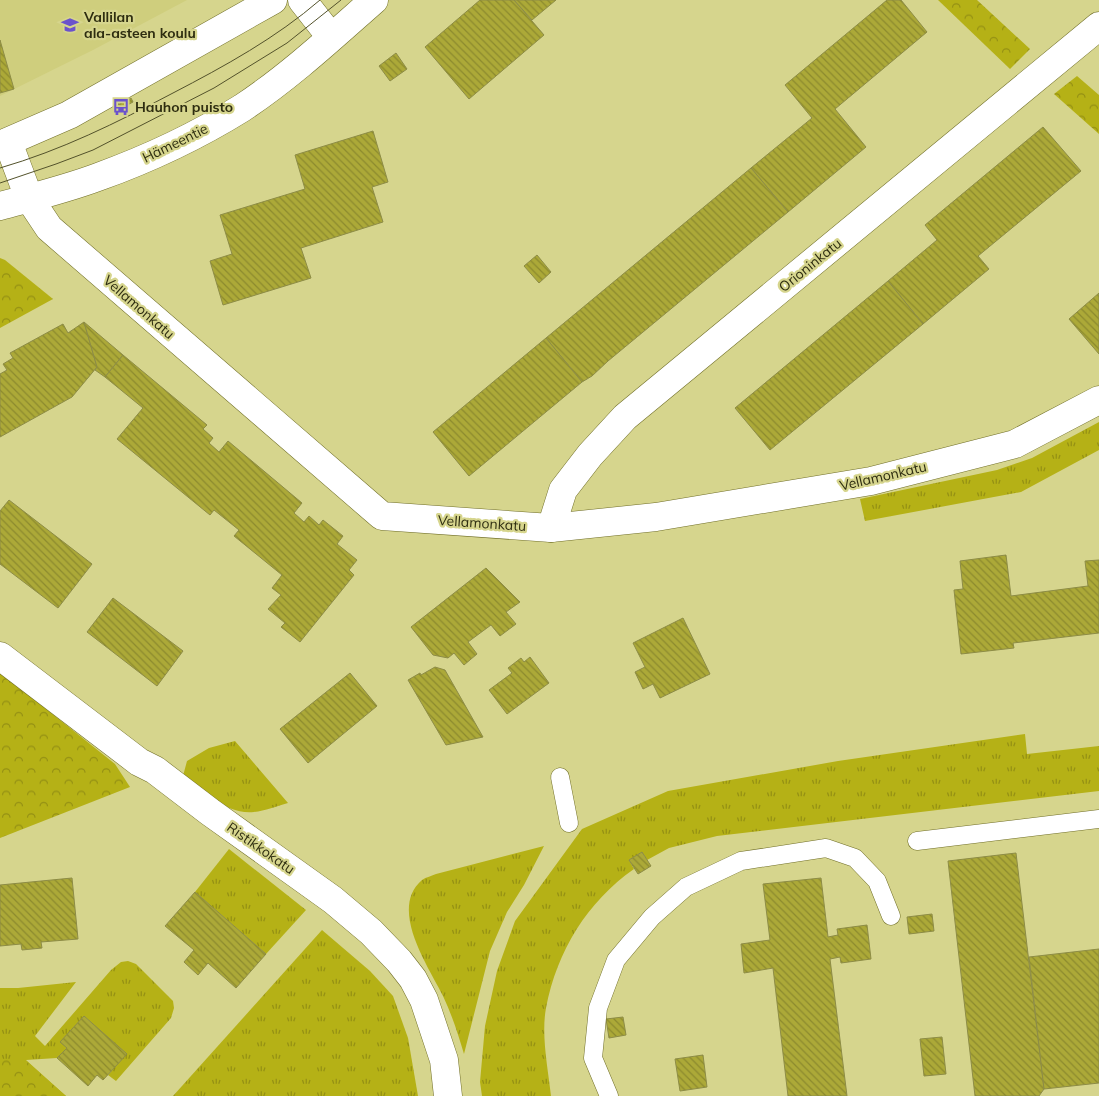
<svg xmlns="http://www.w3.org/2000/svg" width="1099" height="1096" font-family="Mulish,sans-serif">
  <defs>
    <pattern id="grass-tufts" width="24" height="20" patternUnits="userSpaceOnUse" patternTransform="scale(1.25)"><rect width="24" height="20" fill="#b5b116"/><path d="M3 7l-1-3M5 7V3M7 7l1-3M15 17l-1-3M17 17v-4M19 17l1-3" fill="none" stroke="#949013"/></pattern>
    <pattern id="park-crowns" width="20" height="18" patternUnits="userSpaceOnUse" patternTransform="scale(1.25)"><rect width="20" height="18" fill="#b5b116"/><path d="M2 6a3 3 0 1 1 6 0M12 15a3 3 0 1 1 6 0" fill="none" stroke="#949013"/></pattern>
    <pattern id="building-back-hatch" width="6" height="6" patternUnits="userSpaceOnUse" patternTransform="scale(1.25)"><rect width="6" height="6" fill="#aca938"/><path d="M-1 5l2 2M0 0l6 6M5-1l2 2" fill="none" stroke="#8c8a2e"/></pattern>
  </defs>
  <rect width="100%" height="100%" fill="#d6d58d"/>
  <!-- built -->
  <polygon fill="#cfce7d" points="0,0 187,0 93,50 0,96"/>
  <!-- grass -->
  <g fill="url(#grass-tufts)">
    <polygon points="1099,422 1099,450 1021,492 865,521 860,499 997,470 1032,458"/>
    <path d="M1025 734 1027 754 1099 746V791L717 836 669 848 647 860 642 852 629 860 634 869C587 902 557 951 546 1008 541 1035 548 1069 551 1096H482L480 1082 485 1026 497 971 515 921 582 829 668 791 838 761Z"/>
    <path d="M235 741 288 803C277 806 265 811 254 812 226 815 204 791 183 776L187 761 209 748Z"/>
    <path d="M544 846 524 885 507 912 490 951 464 1054C458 1034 452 1015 443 996 429 967 388 909 422 880 426 877 432 876 436 874Z"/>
    <polygon points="229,849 306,910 266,954 195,892"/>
    <polygon points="322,930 370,971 393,996 408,1038 418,1096 173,1096"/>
    <polygon points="128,961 136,964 173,1001 174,1008 171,1018 116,1081 108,1075 126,1054 84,1016 61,1042 67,1048 57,1058 26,1060 66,1096 0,1096 0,988 18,988 76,982 35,1036 45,1046 111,970 121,962"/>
  </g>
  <!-- park -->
  <g fill="url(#park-crowns)">
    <polygon points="938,0 977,0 1030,49 1010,69"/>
    <polygon points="1077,76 1099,95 1099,134 1054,94"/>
    <polygon points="0,258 5,260 53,299 0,328"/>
    <polygon points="0,672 115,764 130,787 0,838"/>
    <polygon points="0,1060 25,1060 66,1096 0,1096"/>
  </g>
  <!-- building -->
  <g fill="url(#building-back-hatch)" stroke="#8d8c46">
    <polygon points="480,0 514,0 544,35 469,99 425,47"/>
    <polygon points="514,0 556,0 532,20"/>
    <polygon points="887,0 901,0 927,32 835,109 866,147 788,212 751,168 812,118 785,85"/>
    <polygon points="0,40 14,89 0,93"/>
    <polygon points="396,53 407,69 390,81 379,66"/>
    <polygon points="131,98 133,102 116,111 114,107"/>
    <polygon points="1043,127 1081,171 978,256 989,269 923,324 888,281 937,240 925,225"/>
    <polygon points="373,131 388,182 372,187 383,222 301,248 311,278 223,305 210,261 232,254 220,215 305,189 295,155"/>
    <polygon points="751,168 788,212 608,361 592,376 582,382 546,338"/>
    <polygon points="537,255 551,272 539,283 524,266"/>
    <polygon points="888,281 923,324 770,450 735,408"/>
    <polygon points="1099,293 1099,354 1069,319"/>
    <polygon points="84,322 97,367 72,397 0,437 0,374 7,370 3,364 13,358 10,353 63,324 68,333"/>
    <polygon points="84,322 123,355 105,377 95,370 97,367"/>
    <polygon points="546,338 582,382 469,476 433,432"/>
    <polygon points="123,355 207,425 203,429 213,438 209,443 219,452 228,441 302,503 294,513 304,522 309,516 319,525 323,520 343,536 337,544 357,560 349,570 354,575 300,642 281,627 285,623 268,609 281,595 272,588 282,575 234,536 239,530 214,510 210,515 117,439 143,408 105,377"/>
    <polygon points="9,500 92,564 58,608 0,564 0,511"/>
    <polygon points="1006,555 1011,596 1088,586 1085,561 1099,560 1099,633 1013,643 1014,648 961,654 954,590 963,589 960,561"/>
    <polygon points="486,568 520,602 506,612 516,624 500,636 491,625 468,642 477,654 464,665 454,653 448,658 433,655 411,627"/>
    <polygon points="113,598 183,651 157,686 87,632"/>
    <polygon points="683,618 710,674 660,698 653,684 643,689 635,672 645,667 633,643"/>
    <polygon points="530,657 549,683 507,714 489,690 512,673 508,668 521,658 524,662"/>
    <polygon points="435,667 445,670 483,737 446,745 408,680 420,673 421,675"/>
    <polygon points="350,673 377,706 308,763 280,729"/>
    <polygon points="642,852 651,866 638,874 629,860"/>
    <polygon points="1016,853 1044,1089 1039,1096 975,1096 948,861"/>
    <polygon points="72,878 78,939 41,942 42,948 22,950 21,944 0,946 0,885"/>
    <polygon points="821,878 828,937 838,935 837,929 867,925 871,959 841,963 840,957 830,959 847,1096 788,1096 773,968 744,973 741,944 770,940 763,884"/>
    <polygon points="195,892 266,954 236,988 208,963 198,975 184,962 194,950 165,926"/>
    <polygon points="932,914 934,931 909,934 907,917"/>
    <polygon points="1099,949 1099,1083 1044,1089 1029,957"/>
    <polygon points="84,1016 127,1054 103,1080 97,1075 88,1086 57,1058 67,1048 60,1042"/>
    <polygon points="623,1017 626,1035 609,1038 606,1019"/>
    <polygon points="942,1037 946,1074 924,1076 920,1039"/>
    <polygon points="703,1055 707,1087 680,1091 675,1059"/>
  </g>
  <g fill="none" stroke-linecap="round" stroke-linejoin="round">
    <!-- service casing -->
    <g stroke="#716f28" stroke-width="19">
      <g id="service">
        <polyline points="560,777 569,823"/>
        <polyline points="917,841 1099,819"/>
        <polyline points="609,1096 593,1058 598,1008 616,960 652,917 686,887 741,861 826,848 855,858 877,881 891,916"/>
      </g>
    </g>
    <!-- minor casing -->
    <g stroke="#716f28" stroke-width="29">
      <g id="minor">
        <polyline points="302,0 331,37"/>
        <polyline points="8,142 29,198 49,228 382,516 551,528 656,517 871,481 1015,444 1099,400"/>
        <polyline points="551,528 563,490 590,455 625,417 1099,26"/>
        <polyline points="0,656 139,762 155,770 210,812 333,900 371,932 399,961 413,979 424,1000 444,1060 448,1096"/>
      </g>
    </g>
    <!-- secondary casing -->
    <g stroke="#716f28" stroke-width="29">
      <g id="secondary">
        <polyline points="0,145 69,115 273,0"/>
        <path d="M0 206C33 197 66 189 98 177 148 159 197 136 242 108 289 77 332 37 374 0"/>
      </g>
    </g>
    <!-- service -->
    <use href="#service" stroke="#fff" stroke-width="18"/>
    <!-- minor -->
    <use href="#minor" stroke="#fff" stroke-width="28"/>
    <!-- secondary -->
    <use href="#secondary" stroke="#fff" stroke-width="28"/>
    <!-- tram -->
    <g stroke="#53522b" stroke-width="1">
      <path d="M0 168C62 150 116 123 173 93 225 66 276 38 320 0"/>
      <polyline points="0,183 56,164 93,150 214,88 287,43 341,0"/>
    </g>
  </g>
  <!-- icons -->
  <defs>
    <g id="school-bare" transform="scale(1.35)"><path d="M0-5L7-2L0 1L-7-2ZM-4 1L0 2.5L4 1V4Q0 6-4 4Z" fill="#6b52cc" stroke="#d6d58d" stroke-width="2.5" paint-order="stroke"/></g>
    <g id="bus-bare" transform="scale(1.35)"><path d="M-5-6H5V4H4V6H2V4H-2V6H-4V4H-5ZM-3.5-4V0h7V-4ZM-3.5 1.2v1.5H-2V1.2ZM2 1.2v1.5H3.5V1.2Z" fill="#6b52cc" stroke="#d6d58d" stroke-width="2.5" paint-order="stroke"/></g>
  </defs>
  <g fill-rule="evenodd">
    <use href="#school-bare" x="70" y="25"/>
    <use href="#bus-bare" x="121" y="107"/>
  </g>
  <g text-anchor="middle" stroke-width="4.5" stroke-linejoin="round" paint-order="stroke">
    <!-- poi labels -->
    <g font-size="14" font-weight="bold" fill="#2e2d10" stroke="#d6d58d" text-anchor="start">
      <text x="84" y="22">Vallilan<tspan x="84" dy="16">ala-asteen koulu</tspan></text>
      <text x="135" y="112">Hauhon puisto</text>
    </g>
    <!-- street labels -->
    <g font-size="14" fill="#2e2d10" stroke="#d6d58d">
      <text transform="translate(175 143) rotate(-26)" y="5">Hämeentie</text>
      <text transform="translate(810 265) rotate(-39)" y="5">Orioninkatu</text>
      <text transform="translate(139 307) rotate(41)" y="5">Vellamonkatu</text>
      <text transform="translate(883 476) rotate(-13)" y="5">Vellamonkatu</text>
      <text transform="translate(482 523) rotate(4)" y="5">Vellamonkatu</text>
      <text transform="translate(261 848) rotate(35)" y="5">Ristikkokatu</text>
    </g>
  </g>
</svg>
